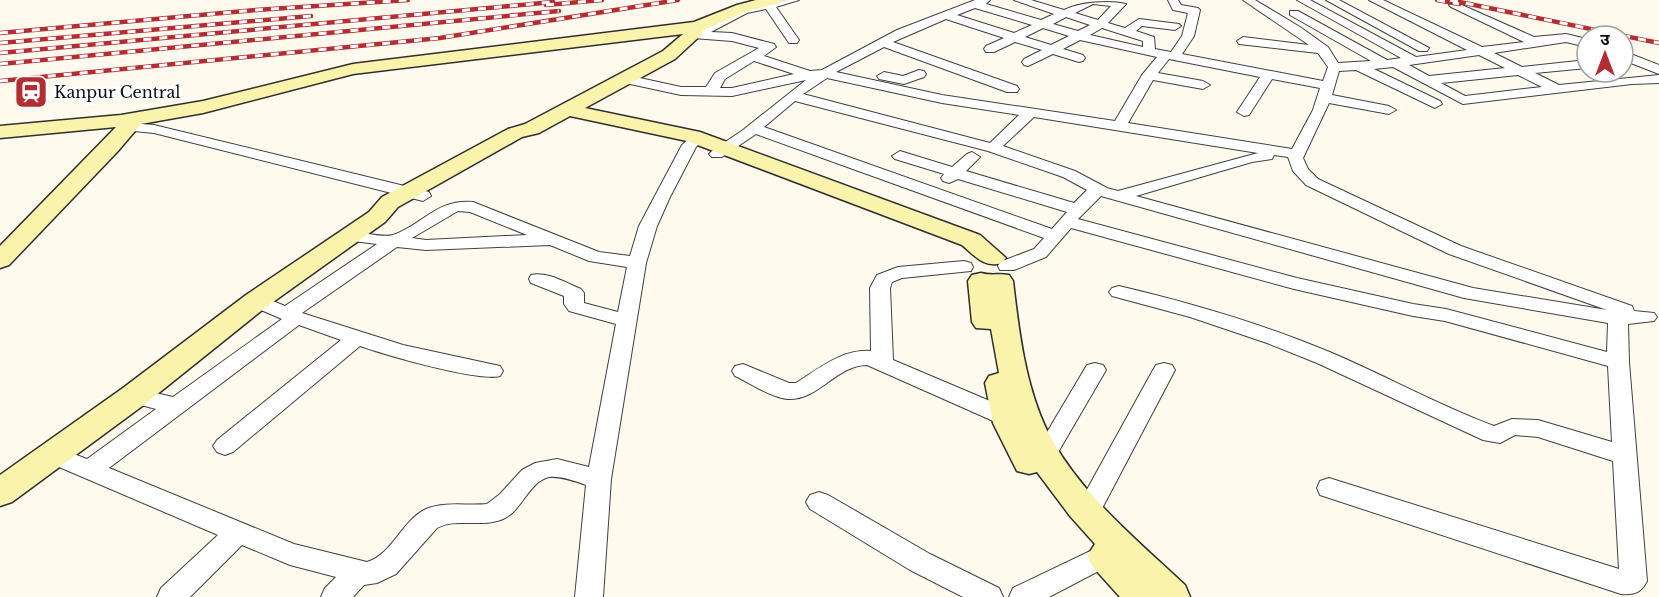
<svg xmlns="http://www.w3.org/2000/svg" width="1659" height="597" font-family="'Libre Baskerville','Noto Sans Devanagari',serif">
  <rect width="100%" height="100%" fill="#fefbee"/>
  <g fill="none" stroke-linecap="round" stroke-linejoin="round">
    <!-- street casing -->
    <g stroke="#404040" stroke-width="2">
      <g id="street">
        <path d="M799 0 776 7 799 40 797 43H789L766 9 747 13 711 32 732 33 774 44 776 47 764 56 810 71 822 70 897 30 975 0H990L986 4 1041 20 1054 14 1014 0H1031L1064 10C1079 2 1110 0 1126 4L1108 23 1125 28 1139 19 1179 24 1181 26 1175 30 1142 26 1136 31 1154 37 1155 49 1171 52 1182 36 1188 13 1173 10 1168 0H1178L1181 5 1198 8 1200 10 1194 36 1182 54 1323 81 1328 67 1318 53 1239 44 1237 41 1243 37 1309 45 1243 0H1255L1300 27 1328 47 1338 63 1371 61 1290 15V11H1298L1387 60 1401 58 1297 0H1310L1416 57 1467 50 1369 0H1383L1482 47 1524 42 1451 7 1449 5 1455 2 1534 37 1566 34 1587 39V47L1566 42 1494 53 1522 67 1587 60V68L1535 73 1559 85 1659 75V83L1632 84 1463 104 1393 67 1374 69 1440 101 1442 104 1435 108 1356 70 1339 71 1332 95 1389 106 1396 110 1389 114 1329 103 1303 158 1308 169 1318 179 1461 246 1632 306 1634 311 1654 313 1657 317 1654 321 1628 324 1629 362 1647 581C1641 593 1634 595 1621 594L1320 495 1317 488 1320 481 1329 478 1619 569 1613 461 1538 437 1515 435 1500 443 1483 440 1317 363 1267 343 1190 317 1112 296 1109 292 1112 288 1119 286C1191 303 1263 324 1332 353 1386 376 1438 405 1494 426L1512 419 1538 420 1612 442 1608 366 1445 321 1413 316 1294 289 1071 228 1046 257 1014 270H1000L998 266 1000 262 1034 249 1044 238 756 134 722 157H712L709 154 712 151 743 130 806 80 732 96 681 95 621 82 619 79 626 75 681 87H706L715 73 759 48 732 41 693 38 687 34C695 27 701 28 711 24 721 20 730 12 740 8 758 0 780 0 799 0ZM1093 4 1111 6 1098 20 1075 13ZM975 8 1032 25 1014 33 957 15ZM1066 17 1090 25 1078 31 1053 24ZM946 19 1004 38 986 46 984 49 986 52H994L1015 42 1042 50 1024 59 1022 62 1024 65 1028 66 1053 54 1079 62 1083 61 1085 58 1083 55 1063 49 1080 40 1157 57 1142 75 1115 121 942 95 836 72 884 47 1007 92H1017L1019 89 1017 86 893 42ZM1043 28 1069 36 1051 45 1025 37ZM1102 28 1143 41V47L1090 35ZM1479 55 1505 68 1429 76 1409 65ZM1169 59 1260 77 1237 112 1244 116 1249 115 1272 79 1320 88 1313 110 1292 149 1128 123 1153 80 1203 89 1210 85 1203 81 1158 73ZM754 61 794 74 732 88H720L725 79ZM1518 75 1542 87 1465 96 1441 83ZM827 78 942 103 1019 115 990 143 803 94ZM795 101 988 151 1063 177 1087 190 1074 203 966 171 980 157 972 152 967 154 952 167 900 151 892 156 895 159 944 174 941 178 943 181 949 183 958 179 1067 212 1052 229 764 127ZM1034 117 1258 153 1118 191 1107 188 1075 171 1003 146ZM1274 155 1288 157 1293 171 1306 185 1449 254 1607 310 1473 288 1136 196 1252 162 1272 159ZM1101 196 1464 298 1608 323 1607 352 1446 309 1413 304 1297 278 1078 219Z"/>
        <polygon points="1326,0 1339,0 1429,48 1427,51 1419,51"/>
        <polygon points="1623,51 1659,65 1659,74 1623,60"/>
        <polygon points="919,70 924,71 926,74 924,77 904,84 879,79 877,76 884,72 903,76"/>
        <polygon points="128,123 154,125 429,192 431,196 423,201 154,133 123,130 121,127"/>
        <path d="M698 134 705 138 696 147 670 197 657 226 646 263 611 479 603 597H575L586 485C575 481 561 476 550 477 530 480 522 510 505 518 483 529 456 517 437 528L396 574 377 583 364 585 353 597H321L325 588 336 577 290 565 242 545 190 597H157L161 588 218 535 45 461 41 455 45 449 53 446 87 459 156 409 126 401 123 396 126 391 134 388 173 397 282 319 249 305 246 301 249 297H263L285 306 377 244 345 240 342 236 345 232 351 231C362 232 382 238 393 235 424 224 436 199 473 202L599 252 630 256 639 226 682 145 693 135ZM458 211 470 212 527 235 426 240 412 238ZM550 245 589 261 627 267 618 312 584 303V293L581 289C566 283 547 271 531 275L529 279 531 283 564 296V304L569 311 616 324 589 467 557 459 535 463 522 470 500 494 487 504C467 506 446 501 426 509 401 521 393 554 367 562L294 544 109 468 299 325 341 340 217 440 213 446 217 452 225 455 233 452 360 346C386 355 478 382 500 376L503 371 500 366 403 345 302 313 397 247 426 250Z"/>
        <path d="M964 261 971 263 973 267 971 271 902 278 892 282 890 288 893 360 1016 412 1019 418 1016 424 1008 426 1000 424 867 365C836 365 819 401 787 399 770 397 750 383 735 376L732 371 735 366 743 364 789 383H796C820 368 842 349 871 351L870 288 877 275 898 267Z"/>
        <polygon points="1095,363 1103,365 1106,370 1053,461 1045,464 1037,461 1033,455 1037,449 1087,365"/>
        <polygon points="1164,363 1172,365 1175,370 1097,518 1088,521 1079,518 1075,511 1079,504 1153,370 1156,365"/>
        <polygon points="819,492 828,495 930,554 999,588 1003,597 963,597 910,570 810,509 806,502 810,495"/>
        <polygon points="1105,544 1114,547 1118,555 1114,563 1049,597 1009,597 1013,588"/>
      </g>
    </g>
    <!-- secondary casing -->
    <g stroke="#2f2f2f" stroke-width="3">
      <g id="secondary">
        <path d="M756 0H783L780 3 747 11 704 30 702 34 675 59 585 108 700 132 980 235 1006 258 1002 263C984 268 975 256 962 245L687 141 570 116 539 133 522 137 398 207 385 222 266 307 145 404 12 502 0 506V475L123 388 246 295 369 212 382 197 508 129 525 124 663 51 683 34 353 74 203 113 141 124 118 151 9 265 0 268V246L116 127 0 138V126L121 115 203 101 353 64 694 22 737 5Z"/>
        <path d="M981 273C991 276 999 273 1009 275L1013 281C1019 333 1026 393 1052 440 1084 497 1138 541 1185 585L1190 597H1120L1093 567 1087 556 1095 544 1070 516 1037 472 1029 474 1017 471 993 423 985 383 989 376 999 373 991 329 976 328 972 322 968 281 972 275Z"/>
      </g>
    </g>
    <!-- street -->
    <use href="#street" fill="#fff" fill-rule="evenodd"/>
    <!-- secondary -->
    <use href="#secondary" fill="#faf3ac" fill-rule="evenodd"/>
    <!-- rail casing -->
    <g stroke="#b52d31" stroke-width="4.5">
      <g id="rail">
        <polyline points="1437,0 1459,4"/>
        <polyline points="1450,0 1659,43"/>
        <polyline points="546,5 602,0"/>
        <polyline points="0,33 256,10 408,0"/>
        <polyline points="0,43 311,16"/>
        <polyline points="0,53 553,2"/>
        <polyline points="0,64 559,11"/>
        <polyline points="0,81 440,38 678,0"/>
      </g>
    </g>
    <!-- rail -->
    <use href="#rail" stroke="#fff" stroke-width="3" stroke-dasharray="8" stroke-linecap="butt"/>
  </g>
  <!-- icons -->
  <defs>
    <g id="station-square" transform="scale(1.725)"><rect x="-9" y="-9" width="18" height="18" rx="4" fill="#b52d31" stroke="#fff"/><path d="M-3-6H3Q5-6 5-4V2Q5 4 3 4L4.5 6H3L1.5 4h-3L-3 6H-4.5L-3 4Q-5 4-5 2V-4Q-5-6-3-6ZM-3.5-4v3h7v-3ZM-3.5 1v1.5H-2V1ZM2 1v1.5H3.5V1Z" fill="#fff"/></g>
  </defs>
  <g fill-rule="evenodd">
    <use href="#station-square" x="31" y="92"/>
  </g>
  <g text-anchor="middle" stroke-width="6" stroke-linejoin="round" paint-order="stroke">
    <!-- far-poi labels -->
    <g font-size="16" fill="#0d0d0d" stroke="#fff" text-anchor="start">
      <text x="54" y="98">Kanpur Central</text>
    </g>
  </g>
  <!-- north arrow -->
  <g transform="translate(1605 54)"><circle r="28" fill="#ffffff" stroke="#9e9e9e" stroke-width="1.5"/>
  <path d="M0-4.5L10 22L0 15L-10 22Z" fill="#b52d31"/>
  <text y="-9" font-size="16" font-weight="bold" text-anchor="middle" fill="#0d0d0d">उ</text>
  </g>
</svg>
